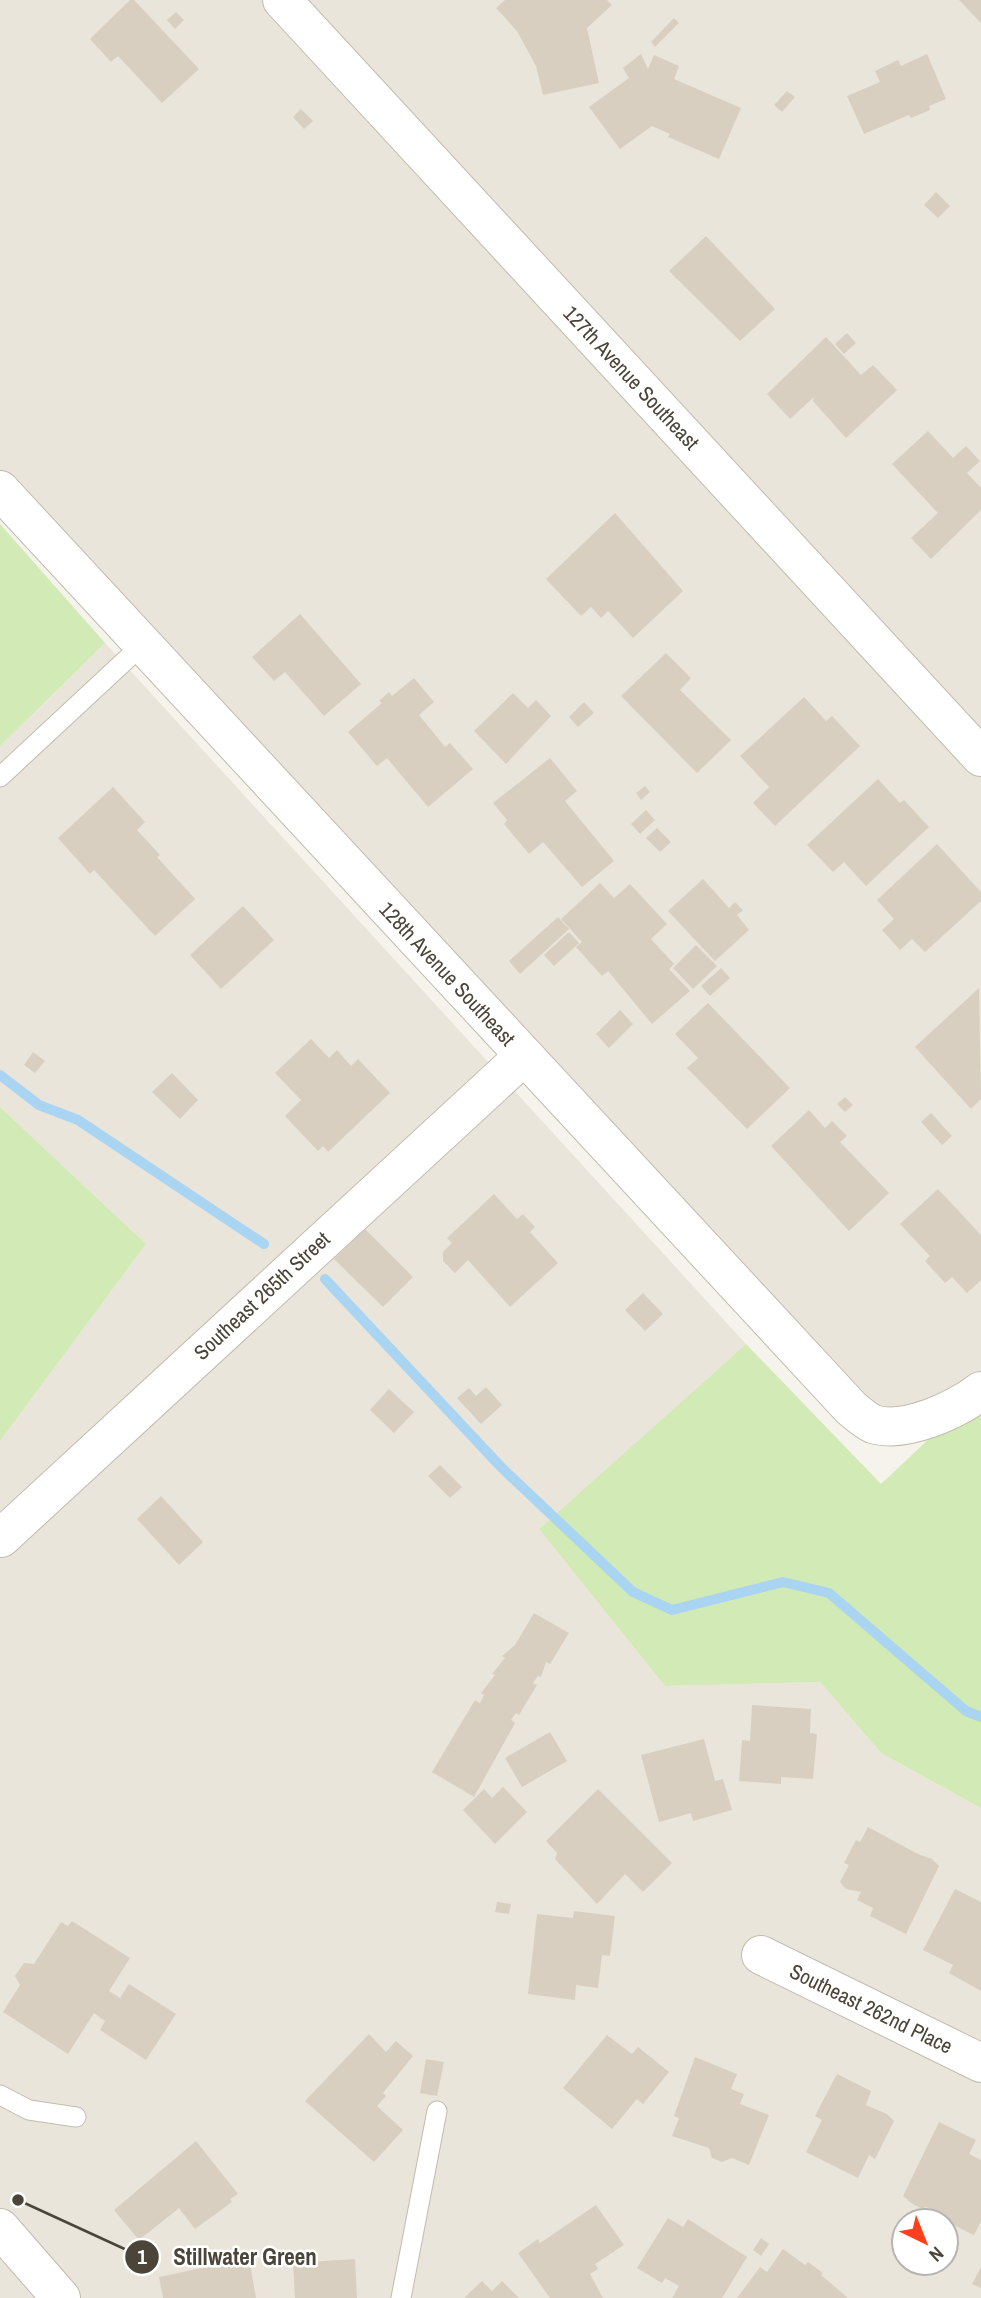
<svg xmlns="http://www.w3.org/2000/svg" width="981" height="2298" font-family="'Archivo Narrow',sans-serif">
  <rect width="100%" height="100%" fill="#f6f3ec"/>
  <!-- residential -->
  <g fill="#eae5da" fill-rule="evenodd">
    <polygon points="0,0 981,0 981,1380 873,1424 0,488"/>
    <path d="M105 643 746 1344 539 1529 665 1686 820 1682 881 1753 981 1808V2298H0V1441L146 1244 0 1107V746ZM904 2221H946V2263H904Z"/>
  </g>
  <!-- green -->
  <g fill="#d2eab5">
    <polygon points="0,524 105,643 0,746"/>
    <polygon points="0,1107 146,1244 0,1441"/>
    <polygon points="746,1344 881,1484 981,1390 981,1808 881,1753 820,1682 665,1686 539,1529"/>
  </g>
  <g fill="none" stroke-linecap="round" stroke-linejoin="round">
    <!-- stream -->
    <g stroke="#a9d4f2" stroke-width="10">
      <polyline points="0,1075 39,1105 78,1120 264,1244"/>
      <polyline points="325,1279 501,1467 633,1592 672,1610 783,1582 829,1593 966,1711 981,1717"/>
    </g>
  </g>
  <!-- building -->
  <g fill="#d8cfc1">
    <polygon points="130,0 134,0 199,69 162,103 118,56 111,62 90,39"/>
    <polygon points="505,0 607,0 612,5 587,28 599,83 543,95 536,66 517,31 496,8"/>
    <polygon points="959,0 981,0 981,23"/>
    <polygon points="176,12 184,20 175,29 167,20"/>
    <polygon points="674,18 679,23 655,47 651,42"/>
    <polygon points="641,54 648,69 654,55 679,66 674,79 741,108 719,159 668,137 670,134 652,126 620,149 589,107 629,78 623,68"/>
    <polygon points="927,54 946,99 929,106 930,110 911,118 909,115 864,134 847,96 880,82 875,71 898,60 901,66"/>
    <polygon points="787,91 795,97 782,112 774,105"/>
    <polygon points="301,109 313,121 304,129 293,117"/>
    <polygon points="936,192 950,206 938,218 924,205"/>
    <polygon points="706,236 775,309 740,341 669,271"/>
    <polygon points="847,333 856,343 844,354 835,344"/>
    <polygon points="826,337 861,375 873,365 897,390 846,438 813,401 814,397 790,419 767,394"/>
    <polygon points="928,431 953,458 966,446 980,461 967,473 981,488 981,510 931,559 911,538 938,513 892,464"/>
    <polygon points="615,513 683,591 633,638 608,611 601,618 591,607 581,616 546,579"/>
    <polygon points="300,614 361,684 324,716 285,672 274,681 252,657"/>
    <polygon points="666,653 691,678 680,690 731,740 697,773 621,696"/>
    <polygon points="414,678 434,702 419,715 445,747 450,743 473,769 428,807 387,758 377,766 348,732 382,703 379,701 389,692 392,696"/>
    <polygon points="513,693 528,708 536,700 551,716 506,764 474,731"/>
    <polygon points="804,697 826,721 832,716 860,746 775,826 753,803 769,787 740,756"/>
    <polygon points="584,702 594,713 578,727 569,717"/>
    <polygon points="550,758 577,791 565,801 614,861 582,887 543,842 529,854 504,824 507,820 493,803"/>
    <polygon points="878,779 900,803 904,800 929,827 866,886 844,862 833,872 807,845"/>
    <polygon points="645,786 650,792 641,800 636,793"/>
    <polygon points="113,787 145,822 137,830 160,855 157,857 195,899 155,936 94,870 90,874 58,838"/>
    <polygon points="646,810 655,820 640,834 631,824"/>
    <polygon points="657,828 671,842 660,852 646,838"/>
    <polygon points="937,844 981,892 981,901 925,952 912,939 900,950 882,930 894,919 877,900"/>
    <polygon points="703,879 729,908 735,902 743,910 737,915 749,930 715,961 668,911"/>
    <polygon points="600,883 614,898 630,884 667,924 651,939 674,964 669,969 690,991 652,1024 608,971 602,976 576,947 582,942 561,919"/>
    <polygon points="243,906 274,940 221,989 190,955"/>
    <polygon points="558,917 569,929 520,974 509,961"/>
    <polygon points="569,932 579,943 554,966 544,955"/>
    <polygon points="696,945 717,966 693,989 673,968"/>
    <polygon points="721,968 730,978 710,996 701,986"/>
    <polygon points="979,988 981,1099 971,1109 915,1047"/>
    <polygon points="708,1003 790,1088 747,1129 687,1068 698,1058 675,1034"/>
    <polygon points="620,1010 633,1024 609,1048 596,1034"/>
    <polygon points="311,1039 329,1058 337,1050 351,1066 358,1059 390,1093 328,1152 323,1146 318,1151 285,1116 301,1100 275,1073"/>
    <polygon points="33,1052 45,1061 35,1073 24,1065"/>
    <polygon points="172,1073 198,1100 180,1119 152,1092"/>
    <polygon points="845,1097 853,1105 845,1112 837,1104"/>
    <polygon points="809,1110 825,1128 832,1121 847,1136 840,1142 889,1193 849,1231 771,1146"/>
    <polygon points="931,1113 952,1136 942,1145 921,1122"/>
    <polygon points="938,1189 981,1235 981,1280 967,1293 952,1277 945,1283 925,1261 930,1256 900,1224"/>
    <polygon points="494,1194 517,1219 523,1214 535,1227 530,1232 558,1263 510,1307 468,1260 455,1273 443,1261 443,1252 452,1243 447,1238"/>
    <polygon points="365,1229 413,1277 383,1307 334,1259"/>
    <polygon points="643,1293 663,1314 645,1331 625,1310"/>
    <polygon points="486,1387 502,1405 481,1424 457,1398 469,1388 476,1396"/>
    <polygon points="389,1389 414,1412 394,1433 370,1410"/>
    <polygon points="440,1465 462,1487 450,1498 428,1476"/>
    <polygon points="161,1496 203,1542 179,1565 137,1519"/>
    <polygon points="534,1613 569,1633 550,1664 546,1662 541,1677 538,1676 533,1683 537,1685 519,1715 516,1713 511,1720 515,1723 474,1797 432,1772 475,1700 480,1703 484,1695 481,1693 495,1675 492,1674 505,1658 502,1656 515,1645"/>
    <polygon points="752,1705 811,1709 810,1733 817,1734 813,1779 781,1777 781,1784 739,1781 742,1740 750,1741"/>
    <polygon points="550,1732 567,1761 522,1787 505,1758"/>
    <polygon points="704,1739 715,1781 723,1779 732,1810 693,1821 691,1813 659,1822 641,1755"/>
    <polygon points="503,1787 527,1812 495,1844 463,1810 484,1789 492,1798"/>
    <polygon points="598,1789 672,1863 643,1892 625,1874 597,1904 555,1859 557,1853 546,1841"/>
    <polygon points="868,1827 918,1854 932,1859 939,1866 906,1934 870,1916 873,1908 857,1900 861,1892 846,1889 840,1882 849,1865 844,1863 856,1840 860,1842"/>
    <polygon points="955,1889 981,1902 981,1991 949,1973 953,1965 923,1950"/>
    <polygon points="497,1902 511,1904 509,1914 495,1912"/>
    <polygon points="574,1911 615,1916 610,1956 602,1955 598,1988 576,1985 575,2000 528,1994 537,1914 573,1918"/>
    <polygon points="72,1921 130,1958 109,1991 120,1998 129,1984 176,2014 146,2060 100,2030 105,2021 94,2013 68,2054 3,2012 20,1985 15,1976 24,1963 34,1964 61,1922 68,1926"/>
    <polygon points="369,2034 386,2052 396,2041 413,2056 383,2093 386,2096 377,2106 403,2130 374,2162 305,2101"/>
    <polygon points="607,2035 632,2054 638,2047 669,2072 643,2104 637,2099 612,2129 563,2088"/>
    <polygon points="695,2057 737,2074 731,2089 744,2094 740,2104 769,2115 749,2165 732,2158 722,2162 712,2158 709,2148 672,2136 679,2118 674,2116"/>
    <polygon points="426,2059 444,2062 437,2096 420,2093"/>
    <polygon points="837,2074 871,2091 866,2105 887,2114 894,2121 875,2159 869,2155 858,2178 806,2152 822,2120 815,2116"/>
    <polygon points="939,2122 976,2140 969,2154 981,2160 981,2221 974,2235 931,2214 933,2210 926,2207 922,2209 911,2203 903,2196"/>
    <polygon points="196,2141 238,2194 230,2199 232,2202 195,2229 179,2208 139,2240 114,2210"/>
    <polygon points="596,2205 624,2245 595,2264 598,2269 590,2274 603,2298 550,2298 518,2253 538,2239 540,2243"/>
    <polygon points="668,2218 683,2227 688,2219 747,2257 722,2298 672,2298 679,2286 665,2278 662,2283 637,2268"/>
    <polygon points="761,2238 769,2244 761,2256 753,2250"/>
    <polygon points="783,2249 805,2265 808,2262 823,2273 821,2275 848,2298 737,2298 760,2267 767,2272"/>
    <polygon points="249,2258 256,2298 163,2298 159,2277"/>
    <polygon points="355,2259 357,2298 295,2298 293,2263"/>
    <polygon points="981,2267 981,2288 972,2284"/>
    <polygon points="482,2281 492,2291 502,2281 519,2298 464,2298"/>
  </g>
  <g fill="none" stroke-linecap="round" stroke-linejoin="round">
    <!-- lane casing -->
    <g stroke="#c2bbae" stroke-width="21">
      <g id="lane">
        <polyline points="0,777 142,645"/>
        <polyline points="0,2095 29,2110 76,2117"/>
        <polyline points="401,2298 437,2111"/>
      </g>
    </g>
    <!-- street casing -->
    <g stroke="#c2bbae" stroke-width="40">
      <g id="street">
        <polyline points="282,0 981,757"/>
        <path d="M0 490 851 1408C857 1413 866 1421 873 1424 905 1434 956 1410 981 1391"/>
        <polyline points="1,1538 524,1056"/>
        <polyline points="761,1955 981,2063"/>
        <polyline points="0,2228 61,2298"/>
      </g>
    </g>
    <!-- lane -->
    <use href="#lane" stroke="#fff" stroke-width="19"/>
    <!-- street -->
    <use href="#street" stroke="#fff" stroke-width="38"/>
  </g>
  <g text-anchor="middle" stroke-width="5" stroke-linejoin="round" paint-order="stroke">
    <!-- street labels -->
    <g font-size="21" fill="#4b4439" stroke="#fff">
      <text transform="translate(631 378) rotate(47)" y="7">127th Avenue Southeast</text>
      <text transform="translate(447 974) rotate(47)" y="7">128th Avenue Southeast</text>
      <text transform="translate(262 1296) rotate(-43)" y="7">Southeast 265th Street</text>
      <text transform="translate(871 2009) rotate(26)" y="7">Southeast 262nd Place</text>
    </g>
  </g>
  <!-- callouts -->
  <path fill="none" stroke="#4b4439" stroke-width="2.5" d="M18 2200L142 2257"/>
  <g fill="#4b4439" stroke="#fff" stroke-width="2.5">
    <circle cx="18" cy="2200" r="7"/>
    <circle cx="142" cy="2257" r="18"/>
  </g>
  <g font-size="21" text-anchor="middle" font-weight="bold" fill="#fff">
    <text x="142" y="2264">1</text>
  </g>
  <g font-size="23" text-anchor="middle" font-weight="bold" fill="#4b4439" stroke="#fff" stroke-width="5" stroke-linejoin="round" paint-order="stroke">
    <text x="245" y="2265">Stillwater Green</text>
  </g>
  <!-- north arrow -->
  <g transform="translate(925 2242) rotate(137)"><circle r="33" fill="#ffffff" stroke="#b7b4b0" stroke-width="2"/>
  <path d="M0-5L12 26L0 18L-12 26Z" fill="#fc3f1d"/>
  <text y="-10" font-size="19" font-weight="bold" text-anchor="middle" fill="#4b4439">N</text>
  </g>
</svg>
